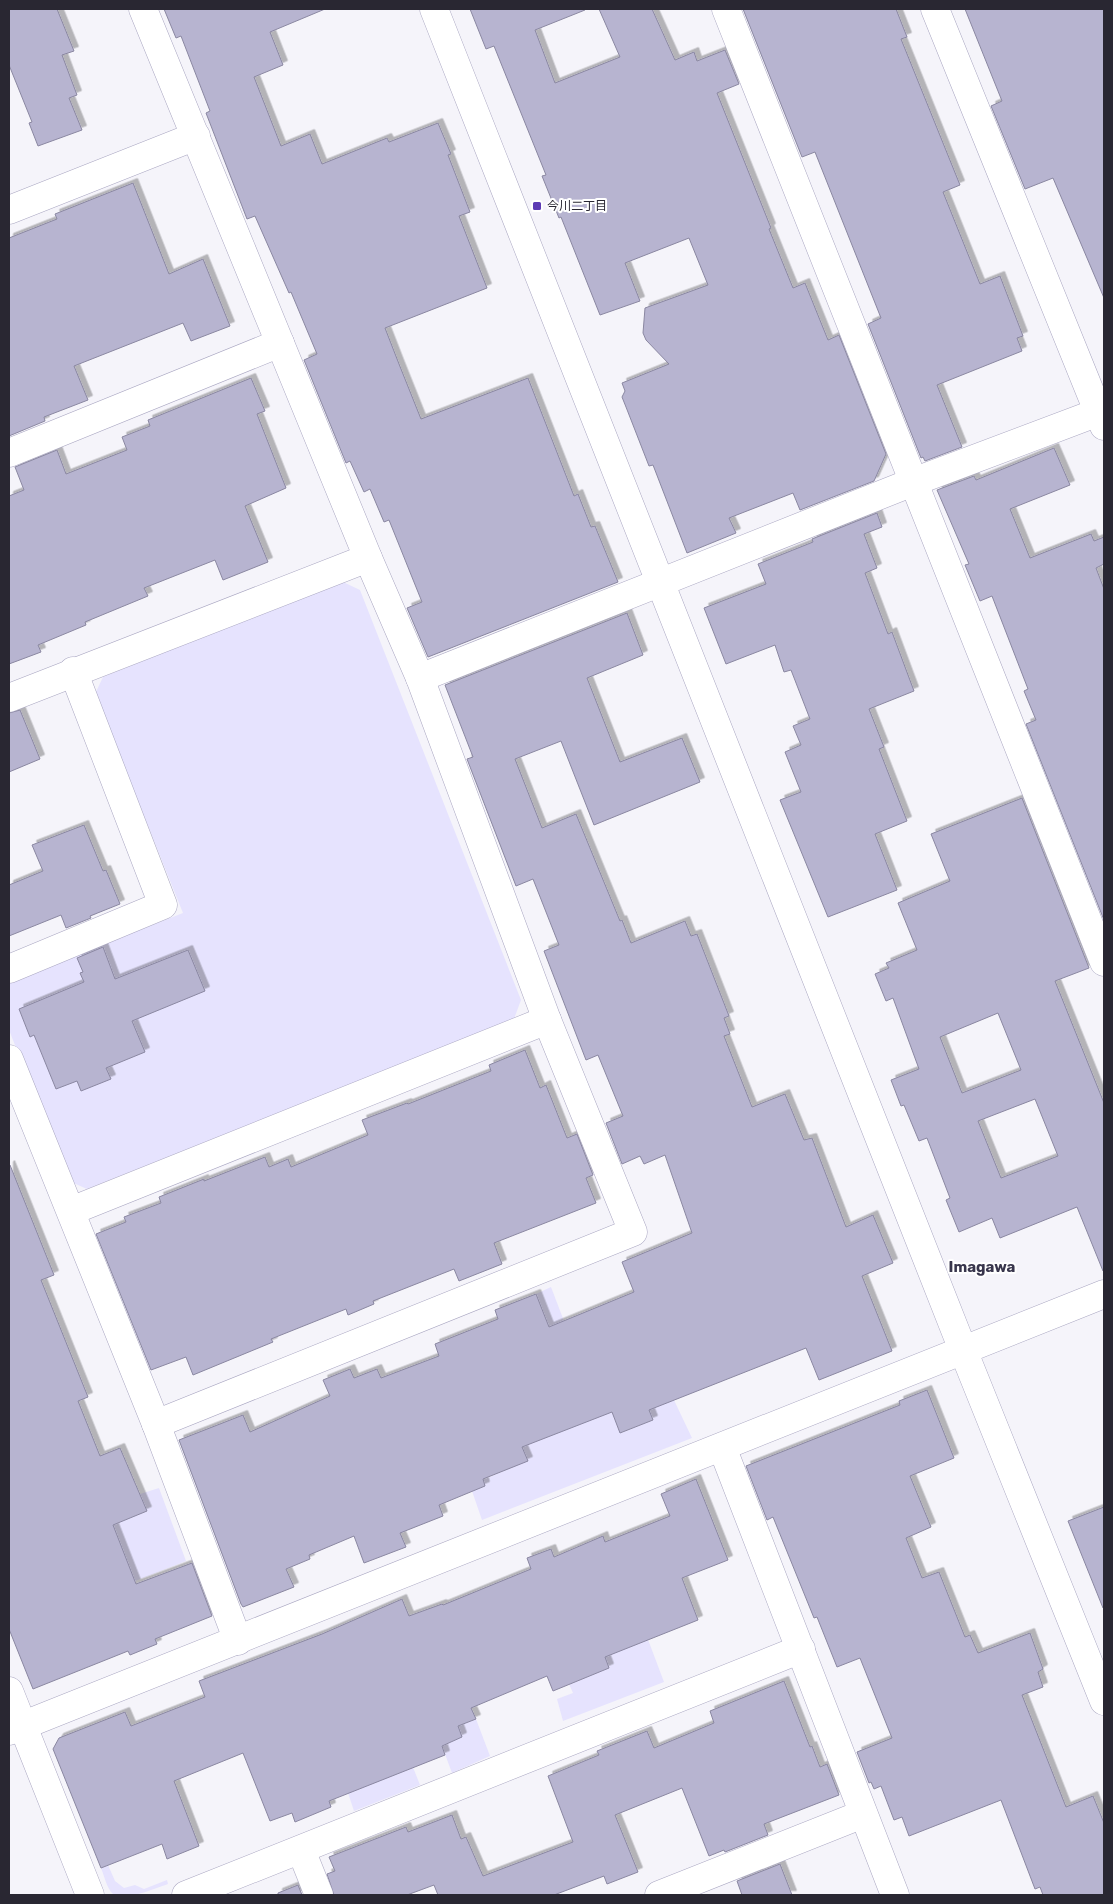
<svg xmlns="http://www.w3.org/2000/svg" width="1113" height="1904" font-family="Rubik,'Noto Sans JP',sans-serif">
  <defs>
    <filter id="shadow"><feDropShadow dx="4.5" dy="-4.5" stdDeviation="0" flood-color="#0004"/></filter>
  </defs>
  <rect width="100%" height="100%" fill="#f5f4fa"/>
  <!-- green -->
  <g fill="#e6e3fe">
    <polygon points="341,581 360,590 521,1000 514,1019 87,1189 69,1181 9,1030 9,981 183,913 95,694 103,677"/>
    <polygon points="551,1287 583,1371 569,1377 536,1294"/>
    <polygon points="664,1379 692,1438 482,1520 472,1491 485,1486 483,1480 527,1461 522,1447 612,1411 621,1433 653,1420 640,1387"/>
    <polygon points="159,1488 186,1561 56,1612 68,1543 147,1511 140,1494"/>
    <polygon points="635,1605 664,1682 563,1721 557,1699 573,1693 569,1684 609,1668 593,1627"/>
    <polygon points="476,1719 490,1756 452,1773 442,1746 462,1737 458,1726"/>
    <polygon points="405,1747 420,1785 354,1811 348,1793"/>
    <path d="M108 1865 115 1881 124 1888 135 1885 144 1889 167 1880 168 1884C156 1888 124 1902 113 1894 107 1889 104 1875 101 1868Z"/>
  </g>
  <!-- building -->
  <g fill="#b7b4d0" stroke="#8a87a1" fill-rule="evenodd" filter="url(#shadow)">
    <polygon points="9,9 57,9 74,51 62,55 77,95 69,98 82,130 38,146 29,123 32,122 9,65"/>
    <polygon points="164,9 325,9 270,32 283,65 254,77 281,146 310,134 322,164 387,138 389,142 438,123 451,154 448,155 470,212 459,216 487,288 385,328 399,364 421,419 528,378 574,496 578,494 591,527 595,526 618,582 428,657 407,608 422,602 389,520 384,522 370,489 364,492 350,461 346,463 304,360 317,354 291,292 289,293 255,216 247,219 206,113 210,111 181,36 176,38"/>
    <polygon points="470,9 584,9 585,10 535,30 555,83 620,57 599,9 652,9 675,60 694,52 697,61 725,50 739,84 717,93 771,228 769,229 793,288 805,283 828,340 839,335 886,454 874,481 800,510 793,493 729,518 736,533 687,553 653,465 649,466 626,407 622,397 625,391 622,383 669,364 646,340 643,333 645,308 708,285 689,238 625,263 640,301 600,315 561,217 559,218 542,176 546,175 494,46 486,49"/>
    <polygon points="743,9 896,9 907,37 901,39 960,185 943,192 980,284 1000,276 1023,336 1017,338 1022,351 937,385 962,447 925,461 923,457 921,458 868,324 881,318 815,152 802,157"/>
    <polygon points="965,9 1104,9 1104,298 1053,178 1025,189 991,106 1002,101"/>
    <polygon points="133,183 169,274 203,259 230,326 191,341 183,323 74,366 88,400 44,417 45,421 9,436 9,238 57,219 55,214"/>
    <polygon points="251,378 265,411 257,414 286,488 245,506 268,562 223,580 215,560 144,588 148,596 85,622 86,625 38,645 41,652 9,664 9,496 24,490 15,467 57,450 66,474 127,450 122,437 150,426 148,420"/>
    <polygon points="1054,448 1070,485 1010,509 1030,558 1091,534 1094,541 1104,537 1104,564 1096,568 1104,589 1104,920 1026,724 1036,720 1024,691 1028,689 992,596 980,601 965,565 969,564 937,490 974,476 976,480"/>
    <polygon points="877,513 882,527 864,534 877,568 865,573 888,634 892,632 914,691 869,709 884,747 879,749 907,821 875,834 897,890 828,917 780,800 801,792 785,752 801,745 793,726 810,719 791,670 784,672 775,645 726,664 704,608 766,584 758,564 813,542 812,539"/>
    <polygon points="627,613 643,655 587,678 620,762 682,738 700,782 594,825 561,741 515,759 542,828 576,814 620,921 622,920 631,943 685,921 691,936 697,934 729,1016 724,1018 730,1034 724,1036 752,1107 785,1094 804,1140 812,1138 846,1227 873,1215 893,1263 862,1276 892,1351 819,1380 806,1348 649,1410 653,1420 620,1433 612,1412 522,1447 528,1461 483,1479 485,1486 439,1505 443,1516 400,1533 406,1547 364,1563 354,1536 309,1555 310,1559 286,1569 294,1587 243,1607 241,1604 179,1440 243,1415 250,1432 330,1396 323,1380 350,1369 354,1378 377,1369 381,1378 439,1356 435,1344 498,1319 495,1310 536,1294 549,1327 634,1292 622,1262 692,1233 665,1155 644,1164 640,1156 622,1164 606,1123 623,1116 598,1055 586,1060 544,951 559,945 533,879 516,886 467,759 473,757 445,685"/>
    <polygon points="20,710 40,759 9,772 9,713"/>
    <path d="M1022 798 1089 968 1055 981 1104 1103V1271H1103L1077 1207 1000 1238 992 1218 959 1232 946 1200 950 1198 927 1138 919 1141 904 1105 901 1106 891 1080 919 1069 893 998 886 1001 875 974 889 968 886 963 917 950 898 903 950 881 931 834ZM998 1013 1021 1070 962 1093 940 1037ZM1035 1099 1058 1156 1001 1178 978 1121Z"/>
    <polygon points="84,825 103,871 106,870 120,904 90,916 91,918 66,928 61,915 9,936 9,885 43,871 32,845"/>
    <polygon points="103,947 115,979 188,950 205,991 132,1021 145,1052 106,1068 111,1079 81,1091 77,1081 56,1089 34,1035 30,1037 19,1009 84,982 80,973 83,972 77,958"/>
    <polygon points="525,1050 540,1088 546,1085 567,1138 577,1134 593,1175 586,1178 596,1203 494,1243 502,1264 459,1281 454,1269 373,1301 374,1304 348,1315 346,1309 271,1339 273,1342 193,1375 186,1357 151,1370 96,1234 126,1222 124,1217 161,1203 159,1197 204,1179 204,1181 265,1157 269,1167 288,1159 291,1167 368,1135 362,1120 407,1103 408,1104 491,1071 489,1065"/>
    <polygon points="10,1165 54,1275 41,1280 88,1397 78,1401 100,1456 120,1448 147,1511 113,1525 136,1584 192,1563 212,1616 155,1639 157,1644 130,1655 128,1651 33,1689 9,1629 9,1166"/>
    <polygon points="927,1390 954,1458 910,1476 931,1527 906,1538 922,1578 939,1572 965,1637 970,1635 978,1653 1030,1633 1043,1669 1038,1672 1043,1687 1022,1695 1066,1807 1093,1796 1104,1823 1104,1895 1043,1895 1040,1887 1035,1889 1001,1800 909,1836 902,1817 894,1820 881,1786 874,1789 871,1782 869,1783 857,1752 892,1738 860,1658 837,1667 817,1617 814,1618 773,1517 767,1520 746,1466 900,1405 899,1401"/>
    <polygon points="696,1479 728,1560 682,1578 698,1620 605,1657 609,1668 553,1691 547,1676 471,1708 476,1719 458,1726 462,1737 442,1746 445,1755 329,1801 331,1807 295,1822 292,1813 270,1821 243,1753 174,1781 199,1846 167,1859 162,1844 101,1868 53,1749 59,1738 125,1712 131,1726 205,1697 199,1681 322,1634 402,1599 409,1616 442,1604 443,1605 531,1569 527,1558 551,1549 554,1557 603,1536 605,1542 670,1516 661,1494"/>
    <polygon points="1104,1507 1104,1607 1103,1608 1068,1521"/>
    <polygon points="784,1681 810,1747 812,1746 820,1767 827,1764 839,1795 764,1824 768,1835 725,1852 724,1850 709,1856 682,1788 615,1815 638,1872 607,1884 604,1876 554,1895 438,1895 434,1885 407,1895 334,1895 327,1874 335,1871 329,1857 406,1827 408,1832 452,1815 461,1839 466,1837 483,1876 573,1842 548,1776 599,1755 597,1751 647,1731 654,1748 714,1723 710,1711"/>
    <polygon points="780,1864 792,1895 742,1895 737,1881"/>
    <polygon points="298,1885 302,1895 278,1895 278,1893"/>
  </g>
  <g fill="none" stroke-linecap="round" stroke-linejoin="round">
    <!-- street casing -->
    <g stroke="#aaa7c2" stroke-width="29">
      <g id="street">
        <polyline points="143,9 368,558 420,678 547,1020 633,1232 156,1424"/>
        <polyline points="726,9 1104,962"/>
        <polyline points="935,9 1104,426"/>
        <polyline points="9,210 196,136"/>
        <polyline points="9,453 280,343"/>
        <polyline points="420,678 913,482 1104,410"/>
        <polyline points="9,698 368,558"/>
        <polyline points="9,969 163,905 73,671"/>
        <polyline points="9,1059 156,1424 238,1641"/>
        <polyline points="71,1211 547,1020"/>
        <polyline points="722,1447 895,1895"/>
        <polyline points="301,1850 319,1895"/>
        <polyline points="186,1895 801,1649"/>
        <polyline points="659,1895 863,1814"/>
      </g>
    </g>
    <!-- secondary casing -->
    <g stroke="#aaa7c2" stroke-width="29">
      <g id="secondary">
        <polyline points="434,9 963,1350 1104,1701"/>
        <polyline points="9,1691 90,1895"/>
        <polyline points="9,1731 1104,1294"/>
      </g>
    </g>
    <!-- street -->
    <use href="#street" stroke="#fff" stroke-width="28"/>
    <!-- secondary -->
    <use href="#secondary" stroke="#fff" stroke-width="28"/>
  </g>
  <!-- markers -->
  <rect fill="#5d3cb4" stroke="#fff" stroke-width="2" x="532" y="201" width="10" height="10" rx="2.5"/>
  <g text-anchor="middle" stroke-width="4" stroke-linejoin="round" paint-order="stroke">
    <!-- poi labels -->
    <g font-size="12" fill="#292732" stroke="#fff" text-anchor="start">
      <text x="547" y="210">今川二丁目</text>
    </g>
    <!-- quarter labels -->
    <g font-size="15" font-weight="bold" fill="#38354c" stroke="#fff">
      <text x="982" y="1272">Imagawa</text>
    </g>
  </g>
  <!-- border -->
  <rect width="1113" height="1904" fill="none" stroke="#292732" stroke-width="20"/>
</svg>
